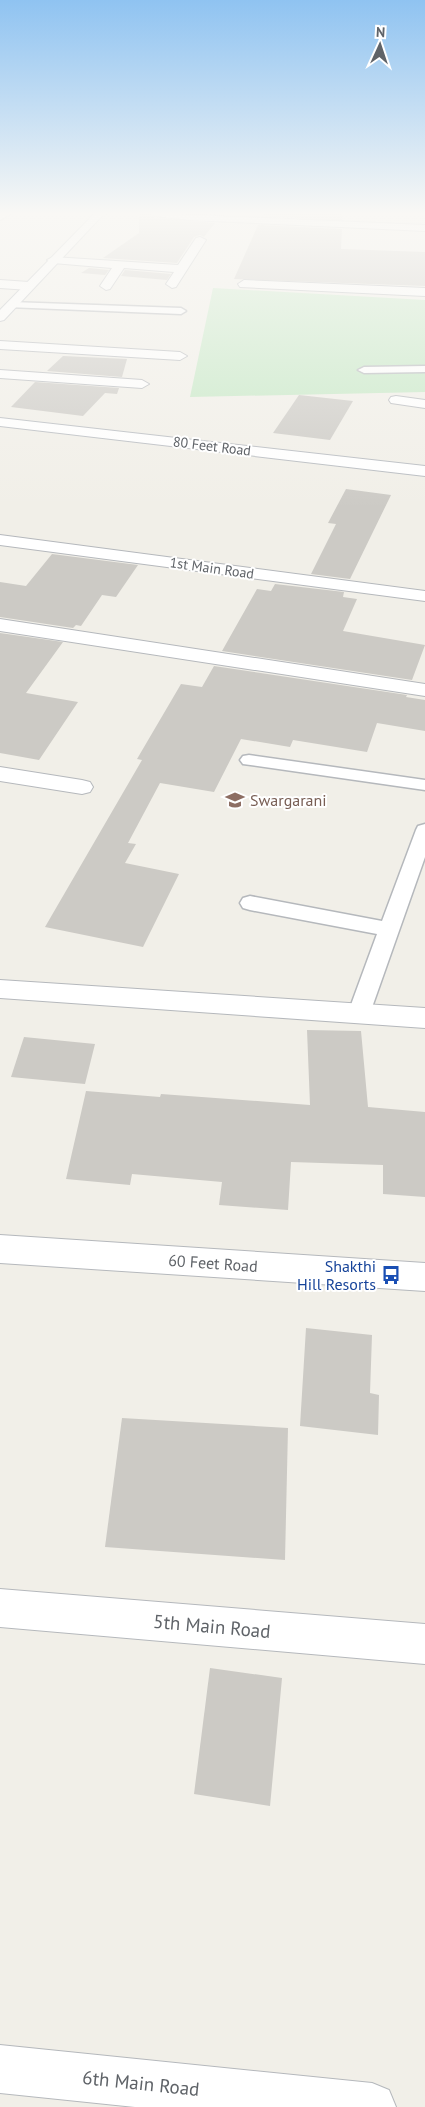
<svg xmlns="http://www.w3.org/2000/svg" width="425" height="2107" font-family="'PT Sans',sans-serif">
  <rect width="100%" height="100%" fill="#f1efe8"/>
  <!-- green -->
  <polygon fill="#c5e8c5" points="213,288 425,300 425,392 190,397"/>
  <!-- building -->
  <g fill="#cccac5">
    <polygon points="139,213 148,213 155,218 215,223 204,237 200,235 194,237 177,263 103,258 139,233"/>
    <polygon points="263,213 343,213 342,220 262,216"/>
    <polygon points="258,225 342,229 341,249 425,252 425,286 234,279"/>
    <polygon points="89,268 109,270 105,275 81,273"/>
    <polygon points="125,270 171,274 167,280 121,276"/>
    <polygon points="63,356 127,359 122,377 47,371"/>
    <polygon points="35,382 119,388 117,394 105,393 83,416 11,407"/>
    <polygon points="299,395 353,401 330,440 273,433"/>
    <polygon points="346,489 391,495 350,579 311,574 336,524 328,523"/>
    <polygon points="52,554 138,565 116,597 102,595 81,626 76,625 73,628 0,617 0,582 26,586"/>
    <polygon points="275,584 344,592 343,597 357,599 343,631 425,645 412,680 222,651 257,589 271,591"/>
    <polygon points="0,633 63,642 26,693 78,702 39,760 0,753"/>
    <polygon points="214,666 407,695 406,697 425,700 425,731 377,723 367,752 293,740 290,747 241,739 214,792 160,783 128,843 136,844 125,863 179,874 143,947 45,927 142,760 137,759 181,684 202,687"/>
    <polygon points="307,1030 361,1031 368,1107 425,1112 425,1197 383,1194 383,1165 291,1162 288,1210 219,1205 222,1182 132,1174 130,1185 66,1179 86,1091 160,1097 161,1094 310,1105"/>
    <polygon points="24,1037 95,1044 85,1084 11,1077"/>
    <polygon points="306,1328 372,1335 370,1393 379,1395 378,1435 300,1426"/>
    <polygon points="122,1418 288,1428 285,1560 105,1547"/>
    <polygon points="210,1668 282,1678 270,1806 194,1794"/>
  </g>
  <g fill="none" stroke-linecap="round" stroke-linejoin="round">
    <!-- lane casing -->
    <g stroke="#b5b8bc" stroke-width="3">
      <g id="lane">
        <polygon points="11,302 181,308 186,311 181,314 7,307 6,305"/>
        <polygon points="425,366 425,372 364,373 358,370 364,367"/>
        <polygon points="249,755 425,780 425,790 243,764 240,760 243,756"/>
        <polygon points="425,824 425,857 370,1013 367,1019 359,1021 351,1019 348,1013 377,934 250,910 243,908 240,903 243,898 250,896 382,921 416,830 418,826"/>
      </g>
    </g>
    <!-- street casing -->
    <g stroke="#b5b8bc" stroke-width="2">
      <g id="street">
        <polygon points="0,213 13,213 0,220"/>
        <polygon points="150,213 425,225 425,231 189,220 155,216"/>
        <polygon points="200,237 206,240 176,287 172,288 166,284 174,272 124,268 110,289 106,290 100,286 112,268 53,263 47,260 53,257 178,265 196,238"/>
        <polygon points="0,280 29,282 35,286 29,290 0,288"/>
        <polygon points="244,280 425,288 425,296 240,287 238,284"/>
        <polygon points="0,341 180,352 187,356 180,360 0,349"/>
        <polygon points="0,370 142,380 149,384 142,388 0,378"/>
        <polygon points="396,396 425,400 425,408 391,403 389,400 391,397"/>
        <polygon points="0,535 425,591 425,601 0,545"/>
        <polygon points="0,619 425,684 425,696 0,631"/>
        <polygon points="0,767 82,780 90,782 93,787 90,792 82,794 0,781"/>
        <polygon points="0,980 425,1008 425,1028 0,998"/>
        <polygon points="0,1235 425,1263 425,1291 0,1263"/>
        <polygon points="0,1589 425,1624 425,1664 0,1627"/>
        <polygon points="0,2045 372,2083 389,2090 396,2107 135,2107 0,2093"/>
      </g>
    </g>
    <!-- secondary casing -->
    <g stroke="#b6babf" stroke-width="2">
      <g id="secondary">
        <polygon points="95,213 107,213 99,219 4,320 0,321 0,310"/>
        <polygon points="0,418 425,466 425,476 0,426"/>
      </g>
    </g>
    <!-- lane -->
    <use href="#lane" fill="#fff" fill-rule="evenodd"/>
    <!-- street -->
    <use href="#street" fill="#fff" fill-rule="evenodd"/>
    <!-- secondary -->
    <use href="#secondary" fill="#fff" fill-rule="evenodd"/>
  </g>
  <!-- sky -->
  <linearGradient id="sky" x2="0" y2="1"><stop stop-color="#8fc3f1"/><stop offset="0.42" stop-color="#f9f8f5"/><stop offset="1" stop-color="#f9f8f5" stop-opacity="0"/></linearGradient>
  <rect width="425" height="508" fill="url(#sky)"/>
  <!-- icons -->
  <defs>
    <g id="school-bare" transform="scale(1.5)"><path d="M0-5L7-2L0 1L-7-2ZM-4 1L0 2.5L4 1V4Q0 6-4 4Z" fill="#8d6e63" stroke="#fff" stroke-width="2.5" paint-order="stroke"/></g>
    <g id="bus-bare" transform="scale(1.5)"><path d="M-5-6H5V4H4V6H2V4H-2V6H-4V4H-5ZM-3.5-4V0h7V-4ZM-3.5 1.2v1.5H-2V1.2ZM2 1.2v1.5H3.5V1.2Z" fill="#1a4fb4" stroke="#fff" stroke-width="2.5" paint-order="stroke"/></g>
  </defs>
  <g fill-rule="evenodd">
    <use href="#school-bare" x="235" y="800"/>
    <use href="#bus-bare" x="391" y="1275"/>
  </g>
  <g text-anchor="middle" stroke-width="4" stroke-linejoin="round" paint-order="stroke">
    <!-- far-street labels -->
    <g font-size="14" fill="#5f6368" stroke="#fff">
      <text transform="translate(212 446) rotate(7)" y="5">80 Feet Road</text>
      <text transform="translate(212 568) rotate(8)" y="5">1st Main Road</text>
    </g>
    <!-- education labels -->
    <g font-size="16" fill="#785e54" stroke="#fff" text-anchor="start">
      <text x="250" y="806">Swargarani</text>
    </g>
    <!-- street labels -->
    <g font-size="16" fill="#5f6368" stroke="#fff">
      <text transform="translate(213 1263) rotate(4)" y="6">60 Feet Road</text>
    </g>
    <!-- transit labels -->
    <g font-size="16" fill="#164399" stroke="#fff" text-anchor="end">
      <text x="376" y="1272">Shakthi<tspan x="376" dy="18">Hill Resorts</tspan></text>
    </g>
    <!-- near-street labels -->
    <g font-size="19" fill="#5f6368" stroke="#fff">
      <text transform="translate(212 1626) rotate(5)" y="7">5th Main Road</text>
      <text transform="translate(141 2083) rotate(6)" y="7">6th Main Road</text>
    </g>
  </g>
  <!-- north arrow -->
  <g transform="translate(380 45) rotate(3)" stroke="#ffffff" stroke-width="4" paint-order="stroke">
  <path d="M0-4L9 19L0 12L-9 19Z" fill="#5f6368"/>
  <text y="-8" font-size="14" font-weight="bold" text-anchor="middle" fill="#5f6368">N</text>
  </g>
</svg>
